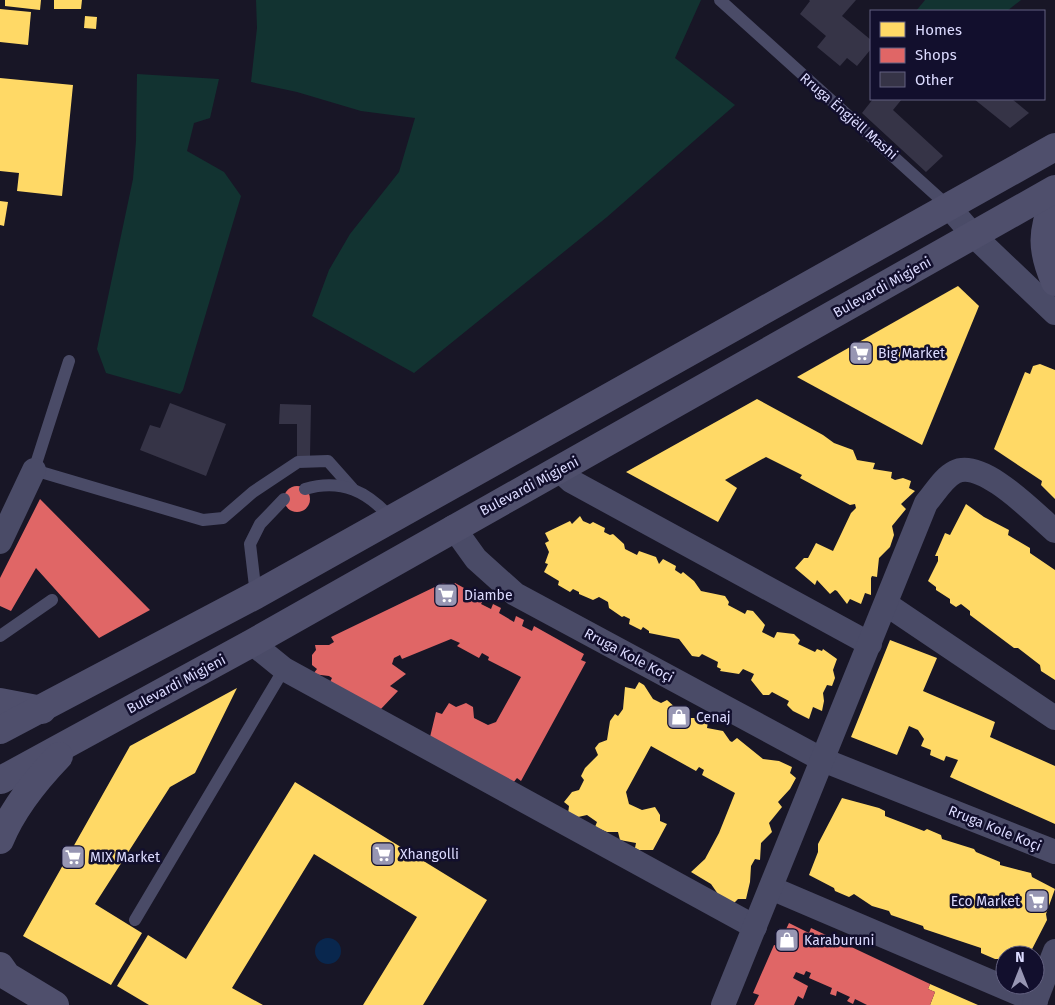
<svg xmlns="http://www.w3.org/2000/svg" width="1055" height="1005" font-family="'Fira Sans',sans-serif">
  <rect width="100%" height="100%" fill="#181626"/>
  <!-- green -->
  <g fill="#123331">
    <polygon points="256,0 701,0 675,58 735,105 607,217 414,373 312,316 329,270 350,234 399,172 415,118 361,111 297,92 251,82 257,28"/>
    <polygon points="925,0 1021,0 1007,11 916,11"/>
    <polygon points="137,74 219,79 210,118 194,123 187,151 224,172 241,196 183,390 180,394 106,373 97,349 133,179 136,141"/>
  </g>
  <!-- water -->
  <circle fill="#09274e" cx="328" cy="951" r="13"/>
  <!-- homes -->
  <g fill="#ffd966">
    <polygon points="5,0 41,0 40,10 5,6"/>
    <polygon points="54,0 82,0 81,9 54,9"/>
    <polygon points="0,9 31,12 28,45 0,42"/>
    <polygon points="85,16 97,17 96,29 84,28"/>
    <polygon points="0,78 73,85 62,196 17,191 19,173 0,171"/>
    <polygon points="0,201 8,202 4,226 0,225"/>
    <polygon points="958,286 979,306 922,445 797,377"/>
    <polygon points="1040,364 1055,370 1055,499 1041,485 1042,481 994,449 1025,372 1030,374 1033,366"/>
    <polygon points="757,399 823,435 834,443 853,450 857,460 875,463 873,469 892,472 891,478 895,480 903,478 911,481 909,488 915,491 901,504 906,509 892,526 894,535 890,547 879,558 877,577 872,576 871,578 871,595 865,593 861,604 850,599 847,604 837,591 835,590 830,594 817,580 815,585 795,568 804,558 808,558 816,543 833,551 851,513 856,508 855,504 850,505 800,478 802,475 766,457 725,480 737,488 718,522 626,472"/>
    <polygon points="966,504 984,517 1009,530 1008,535 1030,548 1030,553 1055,570 1055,680 1041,671 1040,665 1018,648 1014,648 970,615 970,611 961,604 956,607 950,603 950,599 936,590 936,587 928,581 938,561 938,556 935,556 945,533 950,535"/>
    <polygon points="580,516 583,521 590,524 593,522 605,528 604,532 610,535 613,534 624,544 625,549 637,555 639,551 656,557 659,564 663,559 676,566 675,570 681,574 683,572 694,581 701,591 725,596 729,602 728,605 745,614 747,610 753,611 765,625 762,632 774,638 777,632 794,634 800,640 798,644 815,652 817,649 822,651 823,649 837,659 833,670 835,678 832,686 827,685 823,693 824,701 822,711 813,707 809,719 793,711 787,705 789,701 772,692 769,695 763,695 751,680 754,674 743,669 739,674 720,671 721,669 717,667 718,662 702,654 699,657 692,656 679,639 649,633 649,631 643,627 641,630 629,624 630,619 624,616 622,617 609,608 608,602 599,597 593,600 579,594 579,592 573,589 570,592 558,585 559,581 544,572 548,564 545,563 549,552 545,543 549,541 545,533 570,521 572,524"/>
    <polygon points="890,640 937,658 923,691 995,722 990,737 1055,766 1055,824 950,777 958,760 946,756 944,761 930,755 931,750 921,746 924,739 918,730 909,726 897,755 851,737"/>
    <polygon points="639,682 644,685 653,699 661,703 667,700 687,718 698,718 708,722 707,728 723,731 730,741 732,742 737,738 763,759 779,761 792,767 790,773 796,778 790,789 778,802 782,807 769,823 772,832 761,843 760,860 755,859 751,866 750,882 746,899 738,899 733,904 718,894 711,884 691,872 705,859 719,833 735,793 702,775 704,770 699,767 696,771 651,746 626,792 629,804 642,810 655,807 660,815 660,821 667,824 653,850 639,850 635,848 636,843 620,840 618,832 607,832 595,827 597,822 587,815 578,817 568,814 569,806 564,802 572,792 579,790 584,780 581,776 585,768 598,755 595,748 599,743 607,740 610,721 615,714 618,716 623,709 625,687 635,689"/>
    <polygon points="237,688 195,773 170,787 95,904 142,933 111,985 23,936 130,746"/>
    <polygon points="295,782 487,900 423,1005 363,1005 417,917 314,854 232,988 263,1005 149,1005 117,986 148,935 186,959"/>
    <polygon points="842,798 879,808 885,811 885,816 924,831 927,829 941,835 942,839 974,849 976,852 1000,862 1000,865 1031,873 1032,877 1055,889 1046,914 1047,920 1029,955 1005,955 1005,959 995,959 981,953 981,948 924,929 923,926 891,915 889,911 872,906 854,894 849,897 835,891 834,888 809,875 818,852 818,844"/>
    <polygon points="930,984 978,1005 930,1005 935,992 928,989"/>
  </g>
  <!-- shops -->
  <g fill="#e06666">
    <circle cx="297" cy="499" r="13"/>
    <polygon points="40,499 150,610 99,638 36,568 11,611 0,606 0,578"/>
    <polygon points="443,583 453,586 455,583 484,599 481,604 491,609 493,604 501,608 499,613 514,622 516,616 524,620 522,626 532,631 534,626 584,654 581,660 586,662 521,781 517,778 513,783 430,737 436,712 442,714 449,703 456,707 466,703 473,707 474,718 488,725 496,722 521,677 488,660 489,657 482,653 479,658 457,646 460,643 451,639 402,659 400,655 394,658 392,664 406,674 390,686 398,691 380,710 330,682 332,678 329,676 313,674 317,669 312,665 312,655 316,650 315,645 329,645 334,642 331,637"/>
    <polygon points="789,923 809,933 811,928 930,984 928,989 935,992 930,1005 867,1005 855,999 853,1004 847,1001 850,997 837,991 836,996 830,994 832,988 809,978 811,973 806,971 804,975 796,972 793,978 808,986 803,999 798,996 794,1005 754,1005 759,995 753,993 774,945 778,946"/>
  </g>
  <!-- building -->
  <g fill="#363447">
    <polygon points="809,0 856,0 842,16 871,40 871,49 857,66 847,58 840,66 817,47 826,36 800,14 810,1"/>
    <polygon points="873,99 902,99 893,110 943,156 926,172 862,113"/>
    <polygon points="974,99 1012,99 1029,113 1010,128"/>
    <polygon points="170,403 226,424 206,476 140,450 150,425 160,428"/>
    <polygon points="280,404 311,405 310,456 297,456 297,424 279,424"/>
  </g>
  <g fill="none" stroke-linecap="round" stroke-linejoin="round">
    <!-- service -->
    <g stroke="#4a4b67" stroke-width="12">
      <polyline points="720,0 948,206"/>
      <polyline points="69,361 34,470 203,520 223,518 253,492 298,462 328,461 352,488"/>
      <path d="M305 489C342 478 368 492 392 519"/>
      <polyline points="256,595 250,544 260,524 284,499"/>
      <polyline points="0,636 52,600"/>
      <polyline points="135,920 284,669"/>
    </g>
    <!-- minor -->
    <g stroke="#4a4b67" stroke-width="24">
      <polyline points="948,206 974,236 1055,313"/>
      <polyline points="559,470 571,481 870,644"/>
      <polyline points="453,527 476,559 515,594 734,712 823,760 1055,852"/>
      <polyline points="0,542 34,470"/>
      <polyline points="886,604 1055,718"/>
      <polyline points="252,643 284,669 755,927"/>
      <polyline points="771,888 1036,1001"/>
      <path d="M723 1005 926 503C935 493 943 478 955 472 982 458 1035 514 1055 531"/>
      <polyline points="1034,1005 1055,951"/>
    </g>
    <!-- secondary -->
    <g stroke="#4f4f6c" stroke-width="28">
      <path d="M1055 199C1041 231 1041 250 1055 282"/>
      <polyline points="0,702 42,710"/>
      <polyline points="0,730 256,595 1055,147"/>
      <polyline points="1,780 252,643 1055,189"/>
      <path d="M0 840C13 808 35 781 59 756"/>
      <polyline points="0,966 7,976 55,1005"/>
    </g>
  </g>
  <!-- icons -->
  <defs>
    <g id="supermarket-square" transform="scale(1.25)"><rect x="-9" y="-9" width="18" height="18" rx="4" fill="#9796b3" stroke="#120f2d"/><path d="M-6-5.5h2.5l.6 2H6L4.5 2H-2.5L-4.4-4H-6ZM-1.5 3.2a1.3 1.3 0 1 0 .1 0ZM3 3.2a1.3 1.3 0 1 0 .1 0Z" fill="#fff"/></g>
    <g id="shop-square" transform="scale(1.25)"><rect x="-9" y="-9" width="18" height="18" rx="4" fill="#9796b3" stroke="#120f2d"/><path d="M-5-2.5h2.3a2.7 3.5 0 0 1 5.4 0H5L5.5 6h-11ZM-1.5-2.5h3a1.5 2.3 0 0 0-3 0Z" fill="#fff"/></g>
  </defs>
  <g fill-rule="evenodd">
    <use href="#supermarket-square" x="861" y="353"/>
    <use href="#supermarket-square" x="446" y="595"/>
    <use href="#shop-square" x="679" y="717"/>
    <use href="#supermarket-square" x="383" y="854"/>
    <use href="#supermarket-square" x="73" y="857"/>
    <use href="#supermarket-square" x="1037" y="901"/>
    <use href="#shop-square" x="787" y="940"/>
  </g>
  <g text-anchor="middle" stroke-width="5" stroke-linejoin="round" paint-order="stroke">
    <!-- street labels -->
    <g font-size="14" fill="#dcdbff" stroke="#120f2d">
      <text transform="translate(849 116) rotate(41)" y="5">Rruga Ëngjëll Mashi</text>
      <text transform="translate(882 287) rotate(-29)" y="5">Bulevardi Migjeni</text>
      <text transform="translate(529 486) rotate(-28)" y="5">Bulevardi Migjeni</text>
      <text transform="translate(629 655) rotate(28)" y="5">Rruga Kole Koçi</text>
      <text transform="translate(176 684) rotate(-28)" y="5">Bulevardi Migjeni</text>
      <text transform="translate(995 828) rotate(22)" y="5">Rruga Kole Koçi</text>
    </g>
    <!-- poi labels -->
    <g font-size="14" fill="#dcdbff" stroke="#120f2d" text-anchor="start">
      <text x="878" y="358">Big Market</text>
      <text x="464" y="600">Diambe</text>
      <text x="696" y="722">Cenaj</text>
      <text x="400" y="859">Xhangolli</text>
      <text x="90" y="862">MIX Market</text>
      <text x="1020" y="906" text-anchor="end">Eco Market</text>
      <text x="804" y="945">Karaburuni</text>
    </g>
  </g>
  <!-- legend -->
  <rect x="870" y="10" width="175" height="90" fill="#120f2d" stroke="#636181"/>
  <rect x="880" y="22" width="25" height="15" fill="#ffd966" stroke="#636181"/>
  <text x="915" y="35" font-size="15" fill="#dcdbff">Homes</text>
  <rect x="880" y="48" width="25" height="15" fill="#e06666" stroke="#636181"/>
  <text x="915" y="60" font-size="15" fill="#dcdbff">Shops</text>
  <rect x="880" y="72" width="25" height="15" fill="#363447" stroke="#636181"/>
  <text x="915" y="85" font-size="15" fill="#dcdbff">Other</text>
  <!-- north arrow -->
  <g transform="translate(1020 970)"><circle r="24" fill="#120f2d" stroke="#636181"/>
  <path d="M0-4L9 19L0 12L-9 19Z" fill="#9796b3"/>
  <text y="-8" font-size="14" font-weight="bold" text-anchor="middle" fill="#dcdbff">N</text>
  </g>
</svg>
